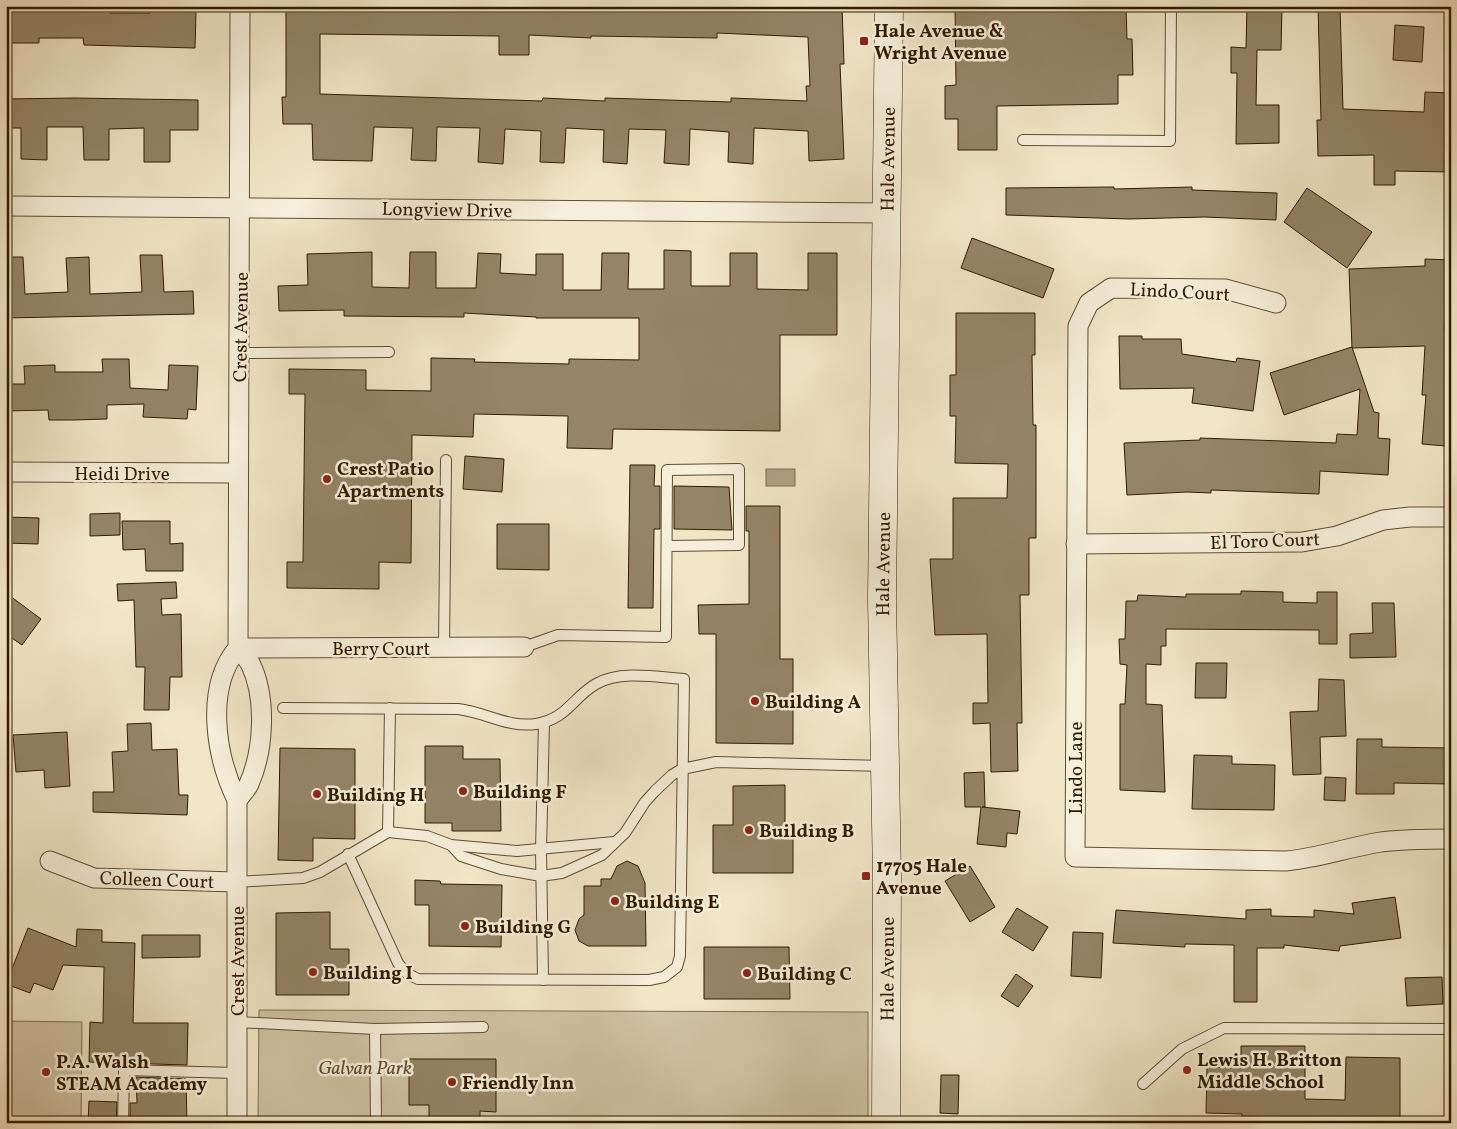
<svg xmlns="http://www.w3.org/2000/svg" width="1457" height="1129" font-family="Vollkorn,serif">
  <rect width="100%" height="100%" fill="#f1e6c6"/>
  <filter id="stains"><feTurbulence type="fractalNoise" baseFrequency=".004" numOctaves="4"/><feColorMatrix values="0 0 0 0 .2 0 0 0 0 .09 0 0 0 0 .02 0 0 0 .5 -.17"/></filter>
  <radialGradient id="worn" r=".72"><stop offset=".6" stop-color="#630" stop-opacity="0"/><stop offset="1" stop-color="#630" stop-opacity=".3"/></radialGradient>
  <!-- green -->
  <g fill="#d0c4a4" stroke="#807052">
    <polygon points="259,1010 868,1012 868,1123 258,1123"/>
    <polygon points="6,1021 82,1022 81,1123 6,1123"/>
  </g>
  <!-- water -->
  <rect fill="#afa183" stroke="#7c6c4f" x="766" y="469" width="29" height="17"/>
  <!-- building -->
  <g fill="#948567" stroke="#301c00" fill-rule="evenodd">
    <polygon points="23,6 110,6 110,13 150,13 150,6 170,6 170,11 196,12 195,48 84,45 83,38 39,38 39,43 6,43 6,11 23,11"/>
    <path d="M286 6 476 8 627 6 666 9V6H690L730 9V6H842L844 64H840L844 159 809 161 808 131 754 128 753 164 728 162 729 132 690 129 689 165 664 163 666 130 629 129 627 164 603 162 604 130 566 128 564 163 540 162 541 131 505 129 503 164 478 162 480 128 437 127 436 161 411 160 413 128 374 127 372 161 313 160 312 124H283L282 97H286ZM717 33 808 37 810 86H806L807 101 731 98V102L605 98V101L543 98 542 101 320 94V34L499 36V55H529V35L591 38V36L717 38Z"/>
    <polygon points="955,6 1126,6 1127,39 1132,39 1133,75 1118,75 1118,104 997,106 997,150 958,150 958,119 945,119 945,86 956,85"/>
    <polygon points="1247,6 1282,6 1281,50 1257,50 1256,105 1279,105 1279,143 1236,144 1237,73 1231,73 1231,47 1246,48"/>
    <polygon points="1318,6 1340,6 1343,109 1424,112 1425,92 1451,93 1451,172 1395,171 1395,185 1374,185 1374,155 1318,156 1317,120 1321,120"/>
    <polygon points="1395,25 1424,27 1422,62 1393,60"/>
    <polygon points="75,98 198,100 198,130 170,130 170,162 144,162 144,128 109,129 109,160 84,160 83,127 47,127 47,160 21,159 21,128 6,128 6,99"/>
    <polygon points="1114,187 1114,189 1192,187 1192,190 1277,193 1276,220 1205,217 1129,219 1006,215 1006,188"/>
    <polygon points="1307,188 1372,232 1347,268 1284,222"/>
    <polygon points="972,238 1054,269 1043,298 961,268"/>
    <polygon points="664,250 691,251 691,286 730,286 730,253 757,253 757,289 808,290 808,253 837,253 837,335 780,335 780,431 613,429 612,449 567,448 568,416 474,414 473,437 412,435 411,563 379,562 379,589 287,588 287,562 303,562 305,394 289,394 289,369 366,370 366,390 431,391 431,358 475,359 474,362 569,364 569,359 639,360 639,318 536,318 536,317 464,313 464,317 344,316 344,310 279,311 278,286 308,285 307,254 372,252 372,287 409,288 410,252 436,252 436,288 476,288 478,253 501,254 500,273 536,275 536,254 563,254 563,290 601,290 602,253 629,253 628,289 664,289"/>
    <polygon points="140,255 162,255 164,292 193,291 194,314 6,318 6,257 23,257 25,294 68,292 66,258 89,257 90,294 142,292"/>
    <polygon points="1425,259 1451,260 1451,287 1447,286 1445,330 1451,330 1446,446 1422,444 1426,395 1422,395 1425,346 1352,348 1349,269 1425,266"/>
    <polygon points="956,313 1035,313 1035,355 1032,355 1033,425 1036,425 1036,538 1029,538 1029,595 1020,595 1022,723 1017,723 1018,771 991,772 990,723 973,724 973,703 988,703 987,634 935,635 930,559 953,559 953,498 1007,498 1008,464 955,463 956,416 950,416 950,375 956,375"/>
    <polygon points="1119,336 1142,336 1142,339 1181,339 1182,354 1236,362 1237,358 1260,361 1253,411 1192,403 1194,388 1120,389"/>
    <polygon points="1352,347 1374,412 1379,413 1378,438 1390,439 1388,475 1320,471 1319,494 1211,490 1211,493 1187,492 1127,495 1124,443 1200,440 1200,438 1336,443 1337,434 1357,435 1360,389 1284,415 1270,373"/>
    <polygon points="102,359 129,359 130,388 168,390 169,365 198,366 196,410 188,409 187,419 143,417 144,404 107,405 107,419 73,420 49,420 48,410 6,411 6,384 25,384 24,366 55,365 55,372 103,372"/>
    <polygon points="465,456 504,459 502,492 463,489"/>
    <polygon points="630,465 655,465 654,486 660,486 660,529 654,529 653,608 628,608"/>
    <polygon points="674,486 729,487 732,530 674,529"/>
    <polygon points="746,506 780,506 780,659 793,659 793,744 716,743 716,634 699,634 698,605 749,604 749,531 746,531"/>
    <polygon points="120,513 120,535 90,536 90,514"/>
    <polygon points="6,517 39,518 38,544 6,543"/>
    <polygon points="122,521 170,521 170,544 183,543 183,571 146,571 145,549 123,550"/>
    <polygon points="497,524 549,524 549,570 497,569"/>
    <polygon points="176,582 177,598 161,599 162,615 181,614 182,677 170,677 169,710 144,710 145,667 136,667 134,600 118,601 117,584"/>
    <polygon points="1241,591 1283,592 1283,602 1317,603 1317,592 1337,592 1337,644 1319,644 1319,630 1166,629 1166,646 1161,646 1161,665 1146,664 1146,704 1162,705 1165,792 1120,790 1120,704 1125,704 1127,665 1120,664 1119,639 1125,639 1126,601 1137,601 1138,595 1186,597 1186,594 1241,594"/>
    <polygon points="6,593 41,619 22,645 6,634"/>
    <polygon points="1372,603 1394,603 1396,657 1350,658 1350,634 1373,633"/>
    <polygon points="1196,663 1227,663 1226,698 1195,698"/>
    <polygon points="1319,679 1344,680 1346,736 1320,737 1321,774 1293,775 1290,712 1318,711"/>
    <polygon points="151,723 152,750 177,749 179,795 188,795 187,815 93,812 93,792 114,792 112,752 128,751 127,724"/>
    <polygon points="67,732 70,786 45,788 44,770 16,772 13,735"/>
    <polygon points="1357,739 1382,739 1382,747 1451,748 1451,784 1394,783 1394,794 1356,794"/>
    <polygon points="425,746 463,746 463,759 500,759 501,831 452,831 452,823 425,823"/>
    <polygon points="280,748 355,749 355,839 313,838 313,861 278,860"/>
    <polygon points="1194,755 1232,756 1232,764 1275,765 1274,810 1192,809"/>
    <polygon points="984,772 985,807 982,807 1020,811 1017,834 1007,833 1006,847 977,844 981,807 965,807 964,773"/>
    <polygon points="1325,777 1346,778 1345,801 1324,800"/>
    <polygon points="785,785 785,835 793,836 793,873 713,873 713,825 733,825 733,786"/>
    <polygon points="627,861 638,866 645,883 646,946 588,946 579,941 575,930 579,919 584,915 584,886 601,886 601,879 611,879 617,866"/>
    <polygon points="970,866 995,907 970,922 945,881"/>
    <polygon points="415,880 440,881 441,884 502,885 501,947 429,946 429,905 415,905"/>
    <polygon points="1395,897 1401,938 1340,946 1339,951 1284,945 1284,948 1257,948 1257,1002 1234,1002 1234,945 1185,944 1185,947 1113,943 1116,910 1246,919 1246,910 1271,909 1271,916 1314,917 1314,910 1354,914 1352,903"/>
    <polygon points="1017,908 1048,927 1033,951 1002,932"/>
    <polygon points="330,912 330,949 349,949 349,995 276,995 276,913"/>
    <polygon points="28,928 76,947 77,929 102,930 102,942 135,943 133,1023 188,1023 187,1065 89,1062 90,1022 103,1023 104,967 63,965 53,990 34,983 30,993 6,984"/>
    <polygon points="1073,932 1103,933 1101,978 1071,976"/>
    <polygon points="142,935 200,935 200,957 142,958"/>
    <polygon points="704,947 789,947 790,999 704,999"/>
    <polygon points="1016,974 1033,986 1018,1007 1001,996"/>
    <polygon points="1442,977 1443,1004 1407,1006 1405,978"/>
    <polygon points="1241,1046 1305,1046 1305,1099 1345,1100 1346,1057 1400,1058 1400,1123 1242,1123 1242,1114 1206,1113 1207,1067 1241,1068"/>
    <polygon points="409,1059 496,1059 496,1112 480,1111 480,1123 429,1123 429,1105 409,1105"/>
    <polygon points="941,1075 959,1075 958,1114 940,1113"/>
    <polygon points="136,1077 186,1079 187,1123 130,1123 130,1103 137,1103"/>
    <polygon points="89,1101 117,1102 116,1123 88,1123"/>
  </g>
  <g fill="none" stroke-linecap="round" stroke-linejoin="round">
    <!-- service casing -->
    <g stroke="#604e32" stroke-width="12">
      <g id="service">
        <polyline points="1023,140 1170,141 1171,6"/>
        <polyline points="240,353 389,352"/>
        <polyline points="524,647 558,635 666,637 667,470 739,469 739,545 667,546"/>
        <polyline points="444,648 446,460"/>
        <path d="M283 708 458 709C485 712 508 728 536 724 567 719 573 697 596 684 620 670 657 677 684 679L680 956 677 967 664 977 649 980 418 979 406 973 398 963 348 854"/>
        <polyline points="388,832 390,708"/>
        <polyline points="451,845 461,856 501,869 541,876 562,873 602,855 625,833 645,802 655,791 672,775 682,769 716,762 885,766"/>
        <polyline points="236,882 303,878 320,872 388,832 427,836 451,845 517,851 614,842"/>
        <polyline points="543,980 541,850 544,722"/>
        <polyline points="237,1022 375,1029 376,1123"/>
        <polyline points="375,1029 483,1027"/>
        <polyline points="1143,1084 1182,1049 1224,1028 1451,1029"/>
        <polyline points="123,1123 124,1070 237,1073"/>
      </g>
    </g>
    <!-- minor casing -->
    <g stroke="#604e32" stroke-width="21">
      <g id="minor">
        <polyline points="6,206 887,213"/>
        <path d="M1276 303 1225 289 1111 288 1089 303 1078 326 1075 857 1286 861C1319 858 1349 847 1381 842 1404 839 1427 839 1451 839"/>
        <polyline points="6,472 238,473"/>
        <polyline points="1076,544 1302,542 1337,536 1383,520 1410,517 1451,517"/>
        <polyline points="238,648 524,647"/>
        <path d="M237 800C241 795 246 790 249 784 264 750 267 697 250 663 247 658 242 653 238 648"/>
        <polyline points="50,861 94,878 236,882"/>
        <path d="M237 1123V800C216 757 204 688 238 648L240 6"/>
      </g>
    </g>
    <!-- secondary casing -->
    <g stroke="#301c00" stroke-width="29">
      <g id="secondary">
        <path id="s1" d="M886 1123 887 877 882 599 889 6"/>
      </g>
    </g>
    <!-- service -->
    <use href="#service" stroke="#f6efda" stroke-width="10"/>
    <!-- minor -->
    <use href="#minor" stroke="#f6efda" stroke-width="19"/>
    <!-- secondary -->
    <use href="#secondary" stroke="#f6efda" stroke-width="28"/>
  </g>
  <!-- markers -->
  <g fill="#8f2418" stroke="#f6efda" stroke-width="2">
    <rect x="859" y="36" width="10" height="10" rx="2.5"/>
    <circle cx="327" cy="479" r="5"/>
    <circle cx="755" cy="701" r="5"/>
    <circle cx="463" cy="791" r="5"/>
    <circle cx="317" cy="794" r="5"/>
    <circle cx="749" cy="830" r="5"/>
    <rect x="861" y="871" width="10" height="10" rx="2.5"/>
    <circle cx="615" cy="901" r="5"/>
    <circle cx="465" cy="926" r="5"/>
    <circle cx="313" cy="972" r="5"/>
    <circle cx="747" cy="973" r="5"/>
    <circle cx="1187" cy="1070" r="5"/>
    <circle cx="46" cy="1072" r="5"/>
    <circle cx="452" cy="1082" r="5"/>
  </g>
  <g text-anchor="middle" stroke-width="5" stroke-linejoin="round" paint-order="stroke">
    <!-- poi labels -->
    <g font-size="19" font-weight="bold" fill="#301c00" stroke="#f6efda" text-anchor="start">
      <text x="874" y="37">Hale Avenue &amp;<tspan x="874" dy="22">Wright Avenue</tspan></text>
      <text x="337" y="475">Crest Patio<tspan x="337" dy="22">Apartments</tspan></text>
      <text x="765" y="708">Building A</text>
      <text x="473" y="798">Building F</text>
      <text x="327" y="801">Building H</text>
      <text x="759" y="837">Building B</text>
      <text x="876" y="872">17705 Hale<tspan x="876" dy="22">Avenue</tspan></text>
      <text x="625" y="908">Building E</text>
      <text x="475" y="933">Building G</text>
      <text x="323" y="979">Building I</text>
      <text x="757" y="980">Building C</text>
      <text x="1197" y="1066">Lewis H. Britton<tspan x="1197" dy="22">Middle School</tspan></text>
      <text x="56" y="1068">P.A. Walsh<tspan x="56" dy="22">STEAM Academy</tspan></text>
      <text x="462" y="1089">Friendly Inn</text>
    </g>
    <!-- street labels -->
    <g font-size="19" fill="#301c00" stroke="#f6efda">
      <text dy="7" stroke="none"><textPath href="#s1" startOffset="964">Hale Avenue</textPath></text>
      <text transform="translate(447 209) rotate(1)" y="7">Longview Drive</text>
      <text transform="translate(1180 291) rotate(3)" y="7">Lindo Court</text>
      <text transform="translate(240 327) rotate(-89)" y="7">Crest Avenue</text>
      <text x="122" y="480">Heidi Drive</text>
      <text transform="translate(1265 540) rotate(-2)" y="7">El Toro Court</text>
      <text dy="7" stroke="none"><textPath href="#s1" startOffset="559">Hale Avenue</textPath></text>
      <text x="381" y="655">Berry Court</text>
      <text transform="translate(1075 768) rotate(-90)" y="7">Lindo Lane</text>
      <text transform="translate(157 879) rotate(2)" y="7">Colleen Court</text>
      <text transform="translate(237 961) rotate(-90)" y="7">Crest Avenue</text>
      <text dy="7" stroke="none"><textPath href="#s1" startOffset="154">Hale Avenue</textPath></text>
    </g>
    <!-- park labels -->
    <g font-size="19" font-style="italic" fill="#604e31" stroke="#f6efda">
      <text x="365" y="1074">Galvan Park</text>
    </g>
  </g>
  <!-- margin -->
  <rect width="1457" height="1129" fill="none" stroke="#f1e6c6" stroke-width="25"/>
  <rect x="8" y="8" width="1442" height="1114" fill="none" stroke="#301c00" stroke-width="2.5"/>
  <rect x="12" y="12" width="1432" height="1104" fill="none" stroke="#301c00"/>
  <rect width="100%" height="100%" filter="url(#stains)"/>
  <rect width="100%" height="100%" fill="url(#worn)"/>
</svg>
